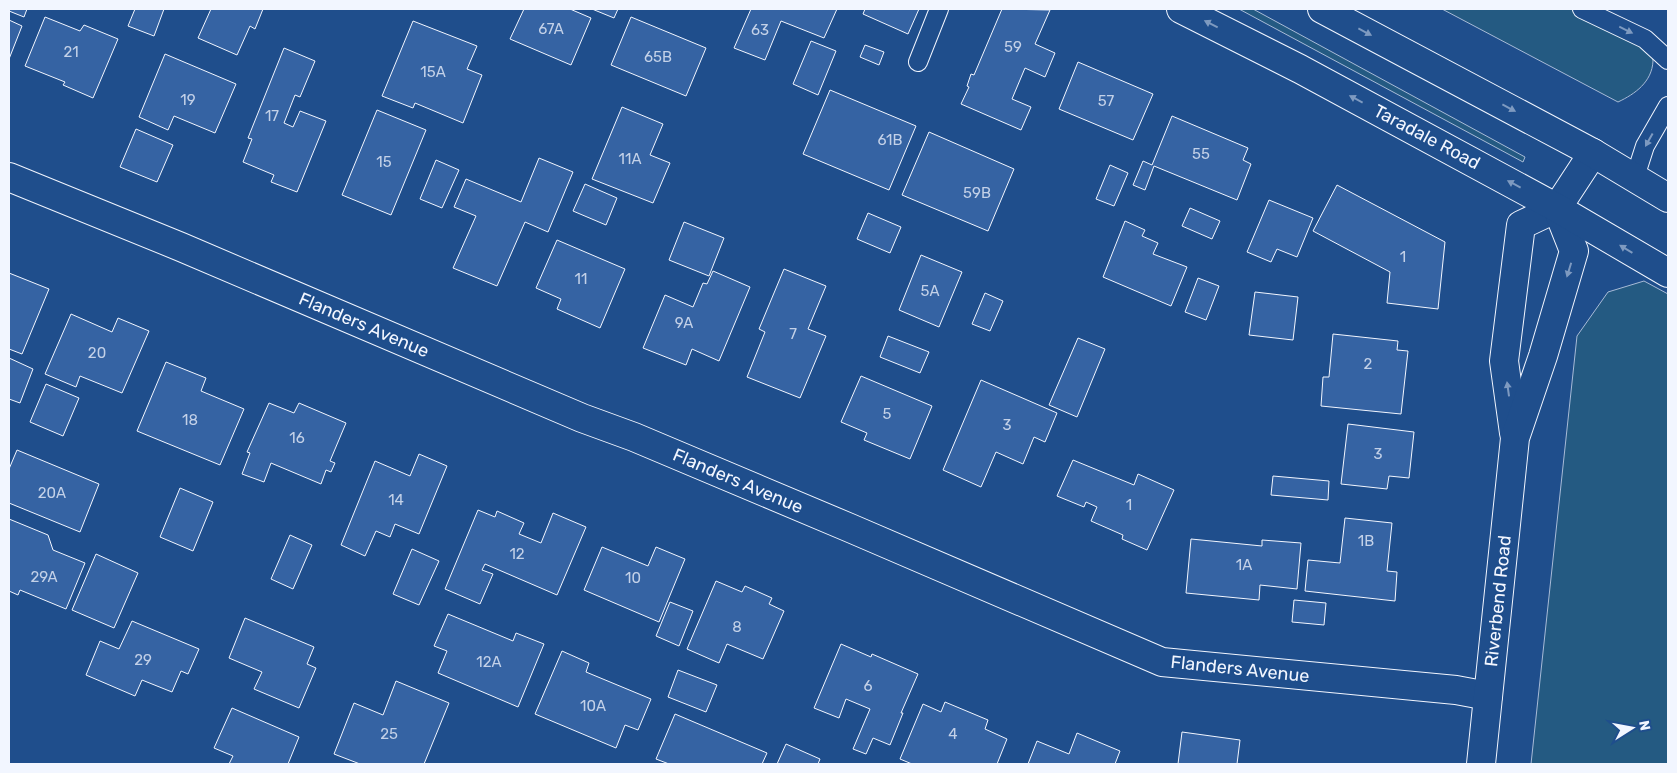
<svg xmlns="http://www.w3.org/2000/svg" width="1677" height="773" font-family="Rubik,sans-serif">
  <rect width="100%" height="100%" fill="#1f4e8c"/>
  <!-- green -->
  <g fill="#245a82" stroke="#a8bbd7">
    <polygon points="1239,9 1253,9 1525,157 1523,162"/>
    <path d="M1442 9H1587L1650 46C1651 51 1653 57 1653 61 1652 82 1635 94 1618 102Z"/>
    <polygon points="1644,281 1668,294 1668,764 1531,764 1577,336 1608,292"/>
  </g>
  <!-- building -->
  <g fill="#3563a3" stroke="#f2f6ff">
    <polygon points="9,9 27,9 24,17 9,11"/>
    <polygon points="135,9 164,9 154,36 128,26"/>
    <polygon points="211,9 263,9 255,29 250,26 237,55 198,38"/>
    <polygon points="524,9 570,9 591,18 571,65 510,39"/>
    <polygon points="592,9 618,9 614,18"/>
    <polygon points="751,9 837,9 824,38 781,21 765,60 734,48"/>
    <polygon points="865,9 919,9 908,34 863,14"/>
    <polygon points="1002,9 1050,10 1035,44 1055,53 1045,77 1025,68 1012,99 1031,107 1021,130 961,104 969,87 967,86 971,74 974,75"/>
    <polygon points="45,17 80,31 84,25 118,39 93,98 63,85 65,82 25,66"/>
    <polygon points="631,17 706,48 686,96 611,65"/>
    <polygon points="9,20 22,26 9,59"/>
    <polygon points="413,21 477,46 467,69 482,75 463,123 415,103 413,108 382,96"/>
    <polygon points="811,41 836,51 818,95 793,84"/>
    <polygon points="865,45 884,52 879,65 860,57"/>
    <polygon points="284,48 315,61 300,97 295,95 284,123 293,127 300,111 326,121 297,192 271,182 274,175 243,162 252,139 248,138"/>
    <polygon points="165,54 236,84 215,133 174,116 168,130 139,117"/>
    <polygon points="1078,62 1153,94 1133,140 1059,109"/>
    <polygon points="830,90 916,126 889,190 803,154"/>
    <polygon points="622,107 663,124 650,155 670,163 653,203 592,179"/>
    <polygon points="377,110 426,130 391,215 342,195"/>
    <polygon points="1172,116 1248,148 1243,160 1251,164 1237,200 1154,166 1145,190 1133,185 1143,161 1152,165"/>
    <polygon points="136,129 173,145 157,182 120,167"/>
    <polygon points="929,132 1014,169 988,231 902,195"/>
    <polygon points="539,158 573,172 548,232 525,222 497,286 453,268 476,216 454,207 466,179 521,202"/>
    <polygon points="436,160 459,170 442,208 420,199"/>
    <polygon points="1110,165 1128,173 1114,206 1096,199"/>
    <polygon points="585,184 617,198 606,225 573,211"/>
    <polygon points="1337,185 1445,242 1438,309 1387,303 1390,272 1313,231"/>
    <polygon points="1269,200 1313,218 1297,257 1277,249 1271,262 1247,252"/>
    <polygon points="1190,208 1220,221 1212,239 1182,226"/>
    <polygon points="868,213 901,227 890,253 857,239"/>
    <polygon points="1125,221 1145,230 1142,236 1158,243 1153,254 1187,267 1171,306 1103,277"/>
    <polygon points="684,222 724,238 709,276 669,260"/>
    <polygon points="557,240 625,269 600,328 557,309 561,299 536,288"/>
    <polygon points="921,255 962,272 939,327 899,310"/>
    <polygon points="784,269 826,286 808,329 826,336 800,398 747,377 765,332 759,329"/>
    <polygon points="713,271 750,287 719,361 692,349 686,365 643,348 665,295 693,307 703,283 707,284"/>
    <polygon points="9,273 49,289 22,354 9,349"/>
    <polygon points="1198,278 1219,286 1206,320 1185,312"/>
    <polygon points="1255,292 1298,297 1293,340 1249,335"/>
    <polygon points="985,293 1003,301 990,331 972,324"/>
    <polygon points="71,314 112,332 118,318 149,331 122,393 80,376 76,387 45,374"/>
    <polygon points="1333,334 1398,341 1397,350 1408,351 1401,414 1321,406 1323,377 1329,377"/>
    <polygon points="888,336 929,352 920,373 880,357"/>
    <polygon points="1078,338 1105,349 1077,417 1049,405"/>
    <polygon points="9,358 33,369 20,403 9,399"/>
    <polygon points="166,362 206,378 201,391 244,409 220,465 137,431"/>
    <polygon points="861,376 932,406 910,459 864,440 867,433 841,422"/>
    <polygon points="981,380 1057,413 1045,442 1034,437 1023,464 996,452 981,487 943,470"/>
    <polygon points="46,384 79,398 63,436 30,422"/>
    <polygon points="269,403 294,413 299,403 346,423 330,461 335,463 331,472 326,470 321,484 271,463 264,482 242,474 250,453 247,452"/>
    <polygon points="1348,424 1414,432 1409,478 1389,476 1387,489 1341,484"/>
    <polygon points="17,450 99,484 80,532 9,503 9,469"/>
    <polygon points="419,454 447,466 419,534 395,524 390,537 376,531 365,556 341,545 375,461 410,476"/>
    <polygon points="1073,460 1134,485 1138,474 1174,490 1147,550 1122,539 1123,535 1091,521 1097,507 1086,502 1084,507 1057,496"/>
    <polygon points="1273,476 1329,481 1328,500 1271,495"/>
    <polygon points="180,488 213,502 193,551 160,537"/>
    <polygon points="478,510 495,517 497,511 524,523 519,534 541,543 553,513 586,527 557,595 485,564 482,570 493,574 480,604 445,589"/>
    <polygon points="1345,518 1392,523 1387,571 1397,572 1395,601 1305,591 1308,560 1340,563"/>
    <polygon points="9,519 48,535 53,550 85,563 66,609 20,590 18,595 9,591"/>
    <polygon points="290,535 312,545 293,589 271,579"/>
    <polygon points="1191,539 1262,546 1262,540 1301,543 1297,589 1260,585 1259,600 1186,593"/>
    <polygon points="602,547 648,566 656,547 685,559 659,622 584,590"/>
    <polygon points="412,549 439,561 419,605 393,594"/>
    <polygon points="96,554 138,573 114,628 72,610"/>
    <polygon points="716,581 742,592 745,586 772,598 769,604 784,611 763,659 727,644 719,663 687,649"/>
    <polygon points="1294,600 1326,603 1324,625 1292,622"/>
    <polygon points="670,602 693,611 679,646 656,636"/>
    <polygon points="448,614 513,641 516,633 544,644 518,707 438,673 447,651 434,646"/>
    <polygon points="245,618 314,647 307,664 316,668 299,708 254,689 262,672 229,658"/>
    <polygon points="132,621 199,649 188,674 181,671 172,692 142,680 135,696 86,675 100,641 119,649"/>
    <polygon points="841,644 871,657 872,654 918,674 901,713 903,713 890,745 873,738 866,754 853,749 870,709 846,699 839,718 814,708"/>
    <polygon points="562,651 589,663 586,672 651,699 638,730 625,725 616,748 535,714"/>
    <polygon points="678,670 717,685 706,712 668,697"/>
    <polygon points="396,681 449,703 424,764 360,764 334,754 354,703 383,715"/>
    <polygon points="945,702 988,720 985,729 1007,739 997,764 912,764 900,759 923,704 941,712"/>
    <polygon points="232,708 299,737 288,764 229,764 233,756 214,748"/>
    <polygon points="675,714 767,753 762,764 669,764 656,759"/>
    <polygon points="1182,732 1240,740 1237,764 1178,764"/>
    <polygon points="1077,733 1120,751 1115,764 1028,764 1037,741 1069,754"/>
    <polygon points="786,744 820,759 818,764 777,764"/>
  </g>
  <g fill="none" stroke-linecap="round" stroke-linejoin="round">
    <!-- service casing -->
    <g stroke="#f2f6ff" stroke-width="20">
      <g id="service">
        <polyline points="1582,9 1645,39 1668,60"/>
        <polyline points="918,62 939,9"/>
        <polyline points="1635,177 1645,146 1668,106"/>
      </g>
    </g>
    <!-- minor casing -->
    <g stroke="#f2f6ff" stroke-width="30">
      <polyline id="minor" points="9,177 181,247 582,418 634,437 850,528 1162,662 1456,690 1488,696"/>
    </g>
    <!-- tertiary casing -->
    <g stroke="#f2f6ff" stroke-width="30">
      <g id="tertiary">
        <polyline points="1514,433 1504,361 1521,225 1557,208 1593,153"/>
        <polyline points="1481,764 1515,438 1543,356 1574,251 1557,208"/>
      </g>
    </g>
    <!-- trunk casing -->
    <g stroke="#f2f6ff" stroke-width="30">
      <g id="trunk">
        <polyline points="1181,9 1300,69 1557,208 1668,273"/>
        <polyline points="1322,9 1593,153 1668,198"/>
      </g>
    </g>
    <!-- service -->
    <use href="#service" stroke="#1f4e8c" stroke-width="18"/>
    <!-- minor -->
    <use href="#minor" stroke="#1f4e8c" stroke-width="28"/>
    <!-- tertiary -->
    <use href="#tertiary" stroke="#1f4e8c" stroke-width="28"/>
    <!-- trunk -->
    <use href="#trunk" stroke="#1f4e8c" stroke-width="28"/>
  </g>
  <!-- one-way arrows -->
  <defs><path id="oneway-solid" d="M-6-.8H1V-3.2L6.5 0L1 3.2V.8H-6Z" transform="scale(1.25)"/></defs>
  <g fill="#7e9ac0">
    <use href="#oneway-solid" transform="translate(1211 24) rotate(-153)"/>
    <use href="#oneway-solid" transform="translate(1626 30) rotate(26)"/>
    <use href="#oneway-solid" transform="translate(1365 32) rotate(28)"/>
    <use href="#oneway-solid" transform="translate(1356 99) rotate(-152)"/>
    <use href="#oneway-solid" transform="translate(1509 108) rotate(28)"/>
    <use href="#oneway-solid" transform="translate(1649 140) rotate(119)"/>
    <use href="#oneway-solid" transform="translate(1514 184) rotate(-152)"/>
    <use href="#oneway-solid" transform="translate(1626 249) rotate(-149)"/>
    <use href="#oneway-solid" transform="translate(1569 270) rotate(107)"/>
    <use href="#oneway-solid" transform="translate(1508 389) rotate(-98)"/>
  </g>
  <g text-anchor="middle" stroke-width="4" stroke-linejoin="round" paint-order="stroke">
    <!-- number labels -->
    <g font-size="15" fill="#c3d1e8">
      <text x="551" y="34">67A</text>
      <text x="760" y="35">63</text>
      <text x="1013" y="52">59</text>
      <text x="71" y="57">21</text>
      <text x="658" y="62">65B</text>
      <text x="433" y="77">15A</text>
      <text x="188" y="105">19</text>
      <text x="1106" y="106">57</text>
      <text x="272" y="121">17</text>
      <text x="890" y="145">61B</text>
      <text x="1201" y="159">55</text>
      <text x="630" y="164">11A</text>
      <text x="384" y="167">15</text>
      <text x="977" y="198">59B</text>
      <text x="1403" y="262">1</text>
      <text x="581" y="284">11</text>
      <text x="930" y="296">5A</text>
      <text x="684" y="328">9A</text>
      <text x="793" y="339">7</text>
      <text x="97" y="358">20</text>
      <text x="1368" y="369">2</text>
      <text x="887" y="419">5</text>
      <text x="190" y="425">18</text>
      <text x="1007" y="430">3</text>
      <text x="297" y="443">16</text>
      <text x="1378" y="459">3</text>
      <text x="52" y="498">20A</text>
      <text x="396" y="505">14</text>
      <text x="1129" y="510">1</text>
      <text x="1366" y="546">1B</text>
      <text x="517" y="559">12</text>
      <text x="1244" y="570">1A</text>
      <text x="44" y="582">29A</text>
      <text x="633" y="583">10</text>
      <text x="737" y="632">8</text>
      <text x="143" y="665">29</text>
      <text x="489" y="667">12A</text>
      <text x="868" y="691">6</text>
      <text x="593" y="711">10A</text>
      <text x="389" y="739">25</text>
      <text x="953" y="739">4</text>
    </g>
    <!-- street labels -->
    <g font-size="18" fill="#f2f6ff" stroke="#1f4e8c">
      <text transform="translate(1427 137) rotate(28)" y="6">Taradale Road</text>
      <text transform="translate(364 325) rotate(23)" y="6">Flanders Avenue</text>
      <text transform="translate(738 481) rotate(23)" y="6">Flanders Avenue</text>
      <text transform="translate(1498 601) rotate(-84)" y="6">Riverbend Road</text>
      <text transform="translate(1240 669) rotate(6)" y="6">Flanders Avenue</text>
    </g>
  </g>
  <!-- border -->
  <rect width="1677" height="773" fill="none" stroke="#f2f6ff" stroke-width="20"/>
  <!-- north arrow -->
  <g transform="translate(1632 728) rotate(79)" stroke="#1f4e8c" stroke-width="4" paint-order="stroke">
  <path d="M0-4L9 19L0 12L-9 19Z" fill="#f2f6ff"/>
  <text y="-8" font-size="14" font-weight="bold" text-anchor="middle" fill="#f2f6ff">N</text>
  </g>
</svg>
